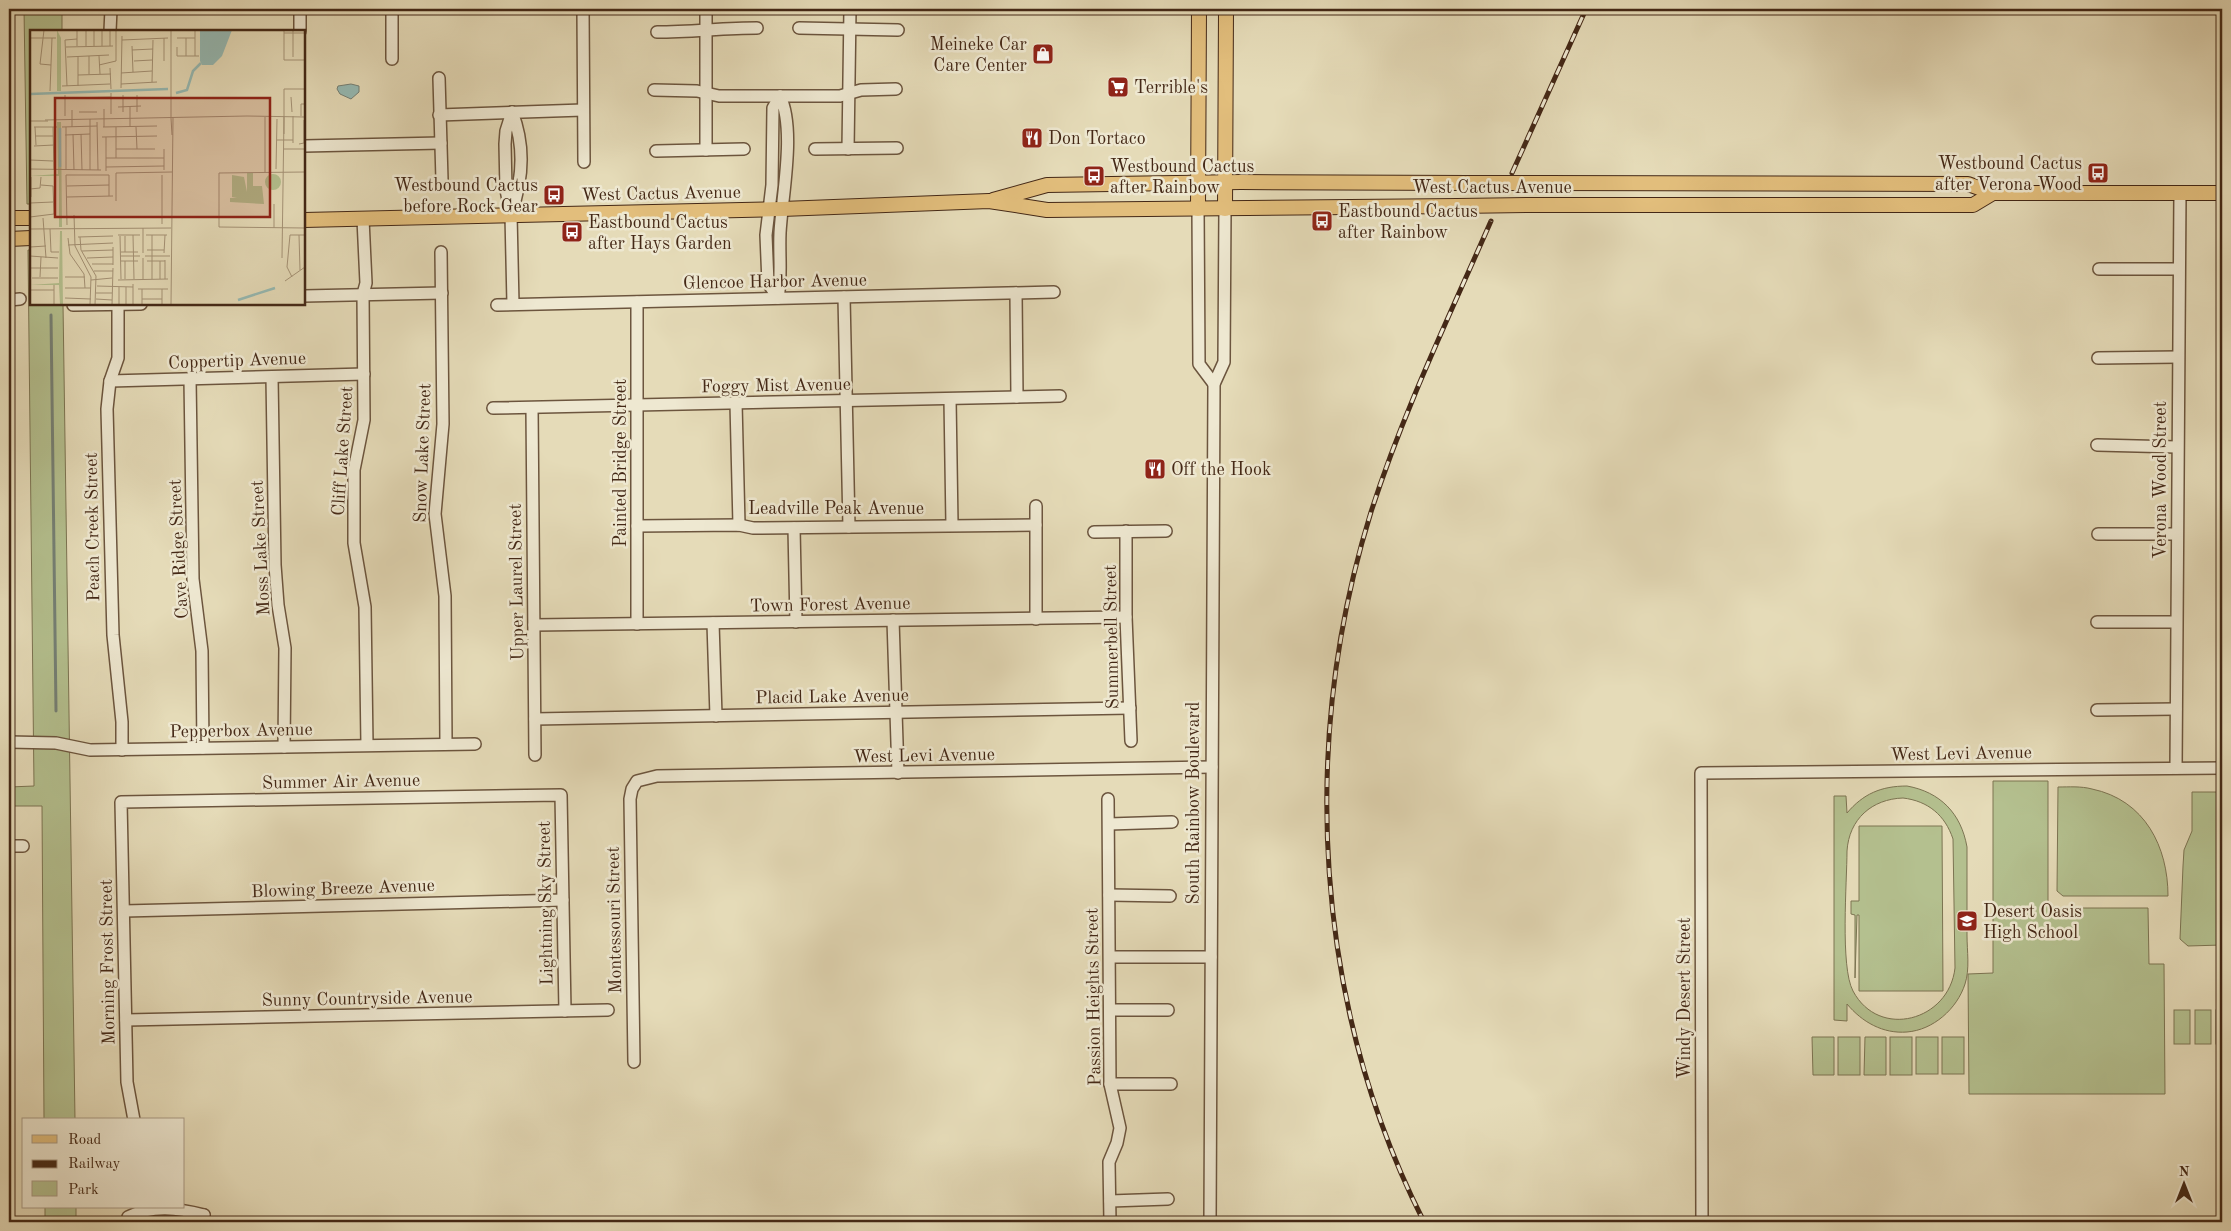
<svg xmlns="http://www.w3.org/2000/svg" width="2231" height="1231" font-family="'Old Standard TT',serif">
  <rect width="100%" height="100%" fill="#e5dbb8"/>
  <filter id="stains"><feTurbulence type="fractalNoise" baseFrequency=".004" numOctaves="4"/><feColorMatrix values="0 0 0 0 .2 0 0 0 0 .09 0 0 0 0 .02 0 0 0 .5 -.17"/></filter>
  <radialGradient id="worn" r=".72"><stop offset=".6" stop-color="#630" stop-opacity="0"/><stop offset="1" stop-color="#630" stop-opacity=".3"/></radialGradient>
  <!-- green -->
  <g fill="#b4c08f" stroke="#7c7452" fill-rule="evenodd">
    <polygon points="24,9 62,9 62,31 31,31 31,204 27,204"/>
    <polygon points="28,250 31,250 31,304 63,304 75,1120 44,1120 42,806 9,806 9,787 34,786"/>
    <polygon points="1993,781 2048,781 2048,901 2055,908 2148,908 2149,964 2164,964 2165,1094 1969,1094 1968,974 1993,973"/>
    <path d="M1907 786C1940 792 1961 813 1967 847 1967 876 1967 906 1967 935 1967 951 1970 969 1965 984 1957 1009 1933 1030 1907 1032 1883 1034 1862 1022 1847 1004V1021L1834 1020V796H1846L1847 813C1863 794 1881 786 1907 786ZM1903 798C1928 801 1945 815 1953 839L1955 968C1949 1021 1879 1040 1853 991 1840 967 1847 881 1847 851 1849 819 1872 799 1903 798Z"/>
    <path d="M2058 787C2069 787 2081 786 2092 789 2145 800 2168 847 2168 896H2063L2057 891Z"/>
    <polygon points="2192,792 2222,792 2222,945 2188,946 2180,939 2183,866 2184,850 2192,831"/>
    <polygon points="1859,826 1942,826 1943,991 1859,991 1859,915 1857,915 1855,978 1855,915 1851,914 1851,901 1859,901"/>
    <rect x="2174" y="1010" width="16" height="34"/>
    <rect x="2195" y="1010" width="16" height="34"/>
    <rect x="2216" y="1010" width="6" height="34"/>
    <polygon points="1812,1037 1834,1037 1834,1075 1813,1075"/>
    <rect x="1838" y="1037" width="22" height="38"/>
    <polygon points="1865,1037 1886,1037 1886,1075 1864,1075"/>
    <rect x="1890" y="1037" width="22" height="38"/>
    <rect x="1916" y="1037" width="22" height="37"/>
    <rect x="1942" y="1037" width="22" height="37"/>
    <rect x="45" y="1207" width="31" height="15"/>
  </g>
  <!-- water -->
  <polygon fill="#96bab4" stroke="#758075" points="351,84 359,86 359,92 351,99 340,94 337,89 338,86"/>
  <g fill="none" stroke-linecap="round" stroke-linejoin="round">
    <!-- stream -->
    <polyline stroke="#758075" stroke-width="3" points="51,315 56,711"/>
    <!-- minor casing -->
    <g stroke="#6c553e" stroke-width="14">
      <g id="minor">
        <polyline points="583,9 584,162"/>
        <polyline points="706,9 706,150"/>
        <polyline points="799,28 898,30"/>
        <polyline points="110,31 111,9"/>
        <polyline points="300,31 300,9"/>
        <path d="M657 32C691 32 724 28 757 28"/>
        <polyline points="392,59 392,9"/>
        <polyline points="439,78 442,180"/>
        <polyline points="654,90 697,91 719,96 840,96 861,90 896,89"/>
        <polyline points="512,112 506,131 505,144 506,190 511,215 513,304"/>
        <polyline points="439,115 583,110"/>
        <polyline points="304,146 441,143"/>
        <polyline points="815,149 897,148"/>
        <polyline points="848,149 850,9"/>
        <polyline points="656,151 744,149"/>
        <polyline points="1198,209 1199,364 1214,384"/>
        <path d="M511 213C523 180 525 145 512 112"/>
        <polyline points="363,219 366,283 363,294 364,420 354,470 354,543 365,607 367,745"/>
        <polyline points="441,252 443,424 435,514 445,596 446,744"/>
        <polyline points="2099,269 2178,269"/>
        <polyline points="1016,293 1017,397"/>
        <polyline points="304,296 442,293"/>
        <polyline points="844,297 849,527"/>
        <polyline points="778,298 768,283 766,235 772,185 773,108 780,96"/>
        <path d="M778 298C782 277 779 256 780 233 782 195 796 130 780 96"/>
        <polyline points="9,300 20,299"/>
        <polyline points="637,302 637,624"/>
        <polyline points="73,305 141,304"/>
        <polyline points="118,305 118,358 110,381 107,409 113,635 122,722 122,750"/>
        <polyline points="497,305 1054,292"/>
        <polyline points="2098,358 2178,357"/>
        <polyline points="272,377 275,565 278,605 285,648 284,747"/>
        <polyline points="190,379 193,579 202,651 203,748"/>
        <polyline points="110,381 364,374"/>
        <polyline points="950,399 952,525"/>
        <polyline points="736,403 739,525"/>
        <polyline points="493,408 1060,396"/>
        <polyline points="532,408 535,755"/>
        <polyline points="2097,445 2177,447"/>
        <polyline points="1036,506 1036,619"/>
        <polyline points="637,526 739,525 753,528 1036,525"/>
        <polyline points="794,528 796,622"/>
        <polyline points="1126,531 1126,617 1131,741"/>
        <polyline points="1094,532 1166,531"/>
        <polyline points="2098,534 2177,534"/>
        <polyline points="893,620 898,773"/>
        <polyline points="2097,622 2176,622"/>
        <polyline points="713,623 716,716"/>
        <polyline points="534,625 1126,617"/>
        <polyline points="2097,710 2176,709"/>
        <polyline points="535,719 1130,708"/>
        <polyline points="9,742 56,743 90,750 475,744"/>
        <polyline points="2176,768 2180,193"/>
        <polyline points="1108,799 1110,1084 1120,1128 1117,1143 1109,1162 1110,1222"/>
        <polyline points="1109,824 1172,822"/>
        <polyline points="9,846 23,846"/>
        <polyline points="1109,895 1170,896"/>
        <polyline points="124,911 563,900"/>
        <polyline points="1110,957 1211,957"/>
        <polyline points="1110,1010 1168,1010"/>
        <polyline points="126,1020 608,1010"/>
        <polyline points="634,1062 630,799 632,789 637,781 657,776 1212,767"/>
        <polyline points="1110,1084 1171,1084"/>
        <polyline points="134,1120 127,1082 121,802 561,795 565,1011"/>
        <polyline points="1110,1201 1168,1199"/>
        <path d="M128 1217C152 1205 178 1208 204 1215"/>
        <polyline points="160,1222 182,1222 204,1215"/>
        <polyline points="1210,1222 1214,384 1224,362 1225,209"/>
        <polyline points="1702,1222 1701,773 2222,768"/>
      </g>
    </g>
    <!-- major casing -->
    <g stroke="#442816" stroke-width="16">
      <g id="major">
        <polyline points="1541,183 1968,184 1993,193 2222,193"/>
        <polyline points="993,200 1047,185 1241,182 1469,183"/>
        <polyline points="1531,205 1973,205 1993,193"/>
        <polyline points="1198,209 1199,9"/>
        <polyline points="1225,209 1226,9"/>
        <polyline points="9,218 31,218"/>
        <polyline points="304,220 782,209 989,201 1047,210 1458,206"/>
        <polyline points="9,239 31,238"/>
      </g>
    </g>
    <!-- minor -->
    <use href="#minor" stroke="#eee8d1" stroke-width="11"/>
    <!-- major -->
    <use href="#major" stroke="#e2be7c" stroke-width="14"/>
    <!-- rail casing -->
    <g stroke="#442816" stroke-width="5">
      <g id="rail">
        <polyline points="1512,173 1586,9"/>
        <path d="M1424 1222C1314 1005 1299 744 1371 512 1403 412 1449 317 1491 221"/>
      </g>
    </g>
    <!-- rail -->
    <use href="#rail" stroke="#eee8d1" stroke-width="3" stroke-dasharray="9" stroke-linecap="butt"/>
    <!-- major-bridge casing -->
    <g stroke="#442816" stroke-width="16" stroke-linecap="butt">
      <g id="major-bridge">
        <polyline points="1469,183 1541,183"/>
        <polyline points="1458,206 1531,205"/>
      </g>
    </g>
    <!-- major-bridge -->
    <use href="#major-bridge" stroke="#e2be7c" stroke-width="14"/>
  </g>
  <!-- icons -->
  <defs>
    <g id="shop-square" transform="scale(1.125)"><rect x="-9" y="-9" width="18" height="18" rx="4" fill="#8f2418" stroke="#eee8d1"/><path d="M-5-2.5h2.3a2.7 3.5 0 0 1 5.4 0H5L5.5 6h-11ZM-1.5-2.5h3a1.5 2.3 0 0 0-3 0Z" fill="#fff"/></g>
    <g id="supermarket-square" transform="scale(1.125)"><rect x="-9" y="-9" width="18" height="18" rx="4" fill="#8f2418" stroke="#eee8d1"/><path d="M-6-5.5h2.5l.6 2H6L4.5 2H-2.5L-4.4-4H-6ZM-1.5 3.2a1.3 1.3 0 1 0 .1 0ZM3 3.2a1.3 1.3 0 1 0 .1 0Z" fill="#fff"/></g>
    <g id="restaurant-square" transform="scale(1.125)"><rect x="-9" y="-9" width="18" height="18" rx="4" fill="#8f2418" stroke="#eee8d1"/><path d="M-5-6h1v4h1v-4h1v4h1v-4h1v5L-1.5 .5V6h-2V.5L-5-1ZM5-6V6H3V1.5H1.5Q1.5-4 5-6Z" fill="#fff"/></g>
    <g id="bus-square" transform="scale(1.125)"><rect x="-9" y="-9" width="18" height="18" rx="4" fill="#8f2418" stroke="#eee8d1"/><path d="M-5-6H5V4H4V6H2V4H-2V6H-4V4H-5ZM-3.5-4V0h7V-4ZM-3.5 1.2v1.5H-2V1.2ZM2 1.2v1.5H3.5V1.2Z" fill="#fff"/></g>
    <g id="school-square" transform="scale(1.125)"><rect x="-9" y="-9" width="18" height="18" rx="4" fill="#8f2418" stroke="#eee8d1"/><path d="M0-5L7-2L0 1L-7-2ZM-4 1L0 2.5L4 1V4Q0 6-4 4Z" fill="#fff"/></g>
  </defs>
  <g fill-rule="evenodd">
    <use href="#shop-square" x="1043" y="54"/>
    <use href="#supermarket-square" x="1118" y="87"/>
    <use href="#restaurant-square" x="1032" y="138"/>
    <use href="#bus-square" x="2098" y="173"/>
    <use href="#bus-square" x="1094" y="176"/>
    <use href="#bus-square" x="554" y="195"/>
    <use href="#bus-square" x="1322" y="221"/>
    <use href="#bus-square" x="572" y="232"/>
    <use href="#restaurant-square" x="1155" y="469"/>
    <use href="#school-square" x="1967" y="921"/>
  </g>
  <g text-anchor="middle" stroke-width="5" stroke-linejoin="round" paint-order="stroke">
    <!-- poi labels -->
    <g font-size="18" fill="#442816" stroke="#eee8d1" text-anchor="start">
      <text x="1027" y="50" text-anchor="end">Meineke Car<tspan x="1027" dy="21">Care Center</tspan></text>
      <text x="1134" y="93">Terrible's</text>
      <text x="1048" y="144">Don Tortaco</text>
      <text x="2082" y="169" text-anchor="end">Westbound Cactus<tspan x="2082" dy="21">after Verona Wood</tspan></text>
      <text x="1110" y="172">Westbound Cactus<tspan x="1110" dy="21">after Rainbow</tspan></text>
      <text x="538" y="191" text-anchor="end">Westbound Cactus<tspan x="538" dy="21">before Rock Gear</tspan></text>
      <text x="1338" y="217">Eastbound Cactus<tspan x="1338" dy="21">after Rainbow</tspan></text>
      <text x="588" y="228">Eastbound Cactus<tspan x="588" dy="21">after Hays Garden</tspan></text>
      <text x="1171" y="475">Off the Hook</text>
      <text x="1983" y="917">Desert Oasis<tspan x="1983" dy="21">High School</tspan></text>
    </g>
    <!-- street labels -->
    <g font-size="18" fill="#442816" stroke="#eee8d1">
      <text x="1492" y="193">West Cactus Avenue</text>
      <text transform="translate(661 193) rotate(-1)" y="6">West Cactus Avenue</text>
      <text transform="translate(775 281) rotate(-1)" y="6">Glencoe Harbor Avenue</text>
      <text transform="translate(237 360) rotate(-2)" y="6">Coppertip Avenue</text>
      <text transform="translate(776 385) rotate(-1)" y="6">Foggy Mist Avenue</text>
      <text transform="translate(342 451) rotate(-86)" y="6">Cliff Lake Street</text>
      <text transform="translate(422 453) rotate(-88)" y="6">Snow Lake Street</text>
      <text transform="translate(620 463) rotate(-90)" y="6">Painted Bridge Street</text>
      <text transform="translate(2160 480) rotate(-90)" y="6">Verona Wood Street</text>
      <text x="836" y="514">Leadville Peak Avenue</text>
      <text transform="translate(92 527) rotate(-91)" y="6">Peach Creek Street</text>
      <text transform="translate(260 548) rotate(-93)" y="6">Moss Lake Street</text>
      <text transform="translate(178 549) rotate(-93)" y="6">Cave Ridge Street</text>
      <text transform="translate(516 582) rotate(-91)" y="6">Upper Laurel Street</text>
      <text transform="translate(830 604) rotate(-1)" y="6">Town Forest Avenue</text>
      <text transform="translate(1111 637) rotate(-91)" y="6">Summerbell Street</text>
      <text transform="translate(832 696) rotate(-1)" y="6">Placid Lake Avenue</text>
      <text transform="translate(241 730) rotate(-1)" y="6">Pepperbox Avenue</text>
      <text transform="translate(1961 753) rotate(-1)" y="6">West Levi Avenue</text>
      <text transform="translate(924 755) rotate(-1)" y="6">West Levi Avenue</text>
      <text transform="translate(341 781) rotate(-1)" y="6">Summer Air Avenue</text>
      <text transform="translate(1193 803) rotate(-90)" y="6">South Rainbow Boulevard</text>
      <text transform="translate(343 888) rotate(-2)" y="6">Blowing Breeze Avenue</text>
      <text transform="translate(545 903) rotate(-91)" y="6">Lightning Sky Street</text>
      <text transform="translate(614 920) rotate(-91)" y="6">Montessouri Street</text>
      <text transform="translate(107 962) rotate(-91)" y="6">Morning Frost Street</text>
      <text transform="translate(1093 997) rotate(-91)" y="6">Passion Heights Street</text>
      <text transform="translate(367 998) rotate(-1)" y="6">Sunny Countryside Avenue</text>
      <text transform="translate(1684 998) rotate(-90)" y="6">Windy Desert Street</text>
    </g>
  </g>
  <!-- overview -->
  <g transform="translate(30 30)">
    <rect width="275" height="275" fill="#e5dbb8"/>
    <path d="M27 0 31 8V61H27ZM27 92H31L32 197H29V146H0L28 144ZM217 143H223V156H232L234 174 200 172V168H207L202 167V145L214 147 217 162ZM235 152a8 8 0 1 1 16 0a8 8 0 1 1-16 0ZM30 201H32L33 275H30L29 255H0L29 253Z" fill="#b4c08f"/>
    <path d="M170 0H202L192 26 183 35H172L170 31Z" fill="#96bab4"/>
    <path fill="none" stroke="#96bab4" stroke-width="2.5" d="M146 63 157 60 163 41 171 33M0 64 138 59M30 98V137M208 270 245 258"/>
    <path fill="none" stroke="#a59377" stroke-width="1" d="M14 0 10 34 21 35M56 0V16M72 0V16M80 0V16M254 0V30H275M263 0V27M254 3H275M0 8H26M134 8V31M147 8H165M156 8V26M92 10 138 8M47 16V0M64 16V0M102 16 103 42M36 17 83 16M147 17V26H169M102 20 123 19M48 26V56M59 26V44M69 26 70 44M165 26V0M37 27 79 25M104 31 122 30M69 35 86 31V0M80 38 81 59M91 43 122 41M48 45 81 44M122 52 123 10M91 54 127 52M32 56 80 54M37 56 35 10 47 9M91 58 92 6M20 61 22 8M81 63V84M93 65V82M261 67 262 82M35 68 81 67M88 77 111 76M74 79V97M42 80V97M49 82H67M107 82V65M35 86V65M217 86 275 87M271 86V74H275M141 88 142 105M141 88V0M60 89V140M15 90 217 86M0 91H18M67 92 68 140M4 97H27M5 97 6 115M23 97 24 140M32 97 67 96M36 97V140M73 97 127 96M86 97V128M100 97V77M106 97 107 119M43 104 44 140M51 104 52 140M254 104V59H275M35 105 60 104M6 106H23M72 107 127 106M76 107V141M247 110H263M263 113V86M269 114 274 113V90M4 116 24 115M86 119H125M134 119V140M254 119H275M76 128H134M0 130 23 131M76 137 134 136M0 139 71 140M246 139 247 89M235 142V87M132 145V194M37 156 79 155M0 159 10 158 11 147M1 167V147M37 167 83 166M86 171V143L142 142M0 173 23 172M244 174V198M44 185 45 216 61 247 60 275M0 187 24 184 23 156 11 155M13 188 16 228M37 195 36 145H79V166M189 197V143L275 142M189 197 275 198M0 199 141 198M20 199 21 222H29M88 205H110M103 205 104 249M116 205H137M269 205 270 240M90 206 91 249M95 206V222M48 207 83 206M50 207 51 220 66 246 65 275M38 208 40 224 54 244 55 258M38 215 83 213M0 217 16 216M83 217V235M117 220H134M52 221 83 220M91 222H108M113 223V198M134 223 135 205M0 226 28 228M91 226H110M115 226H140M57 228 83 227M113 228V249M252 228 254 86M91 231H108M95 231V249M117 231H135M62 234H83M0 238H28M64 241H83M10 247 11 227M35 247H55M262 247 257 237 260 205H275M2 248H28M122 249V205M130 249V231M135 249V230M61 250 82 248M88 250 138 249M255 251 275 237M103 254V275M24 255V275M67 256 103 257M89 257V275M96 257V275M35 258H61M108 259H138M112 259V275M0 260H24M66 263H82M35 268 61 269M66 269 82 270M112 269H132M82 275 83 238M132 275V259M141 275 143 88"/>
    <path fill="#8f2418" fill-opacity="0.15" stroke="#8f2418" stroke-width="2.5" d="M25 68H240V187H25Z"/>
    <rect width="275" height="275" fill="none" stroke="#442816" stroke-width="2.5"/>
  </g>
  <!-- margin -->
  <rect width="2231" height="1231" fill="none" stroke="#e5dbb8" stroke-width="30"/>
  <rect x="10" y="10" width="2211" height="1211" fill="none" stroke="#442816" stroke-width="2.5"/>
  <rect x="15" y="15" width="2201" height="1201" fill="none" stroke="#442816"/>
  <!-- legend -->
  <rect x="22" y="1118" width="162" height="90" fill="#eee8d1" stroke="#aa9b86"/>
  <rect x="32" y="1135" width="25" height="8" fill="#e2be7c" stroke="#aa9b86"/>
  <text x="68" y="1144" font-size="15" fill="#442816">Road</text>
  <rect x="32" y="1160" width="25" height="8" fill="#442816" stroke="#aa9b86"/>
  <text x="68" y="1168" font-size="15" fill="#442816">Railway</text>
  <rect x="32" y="1181" width="25" height="15" fill="#b4c08f" stroke="#aa9b86"/>
  <text x="68" y="1194" font-size="15" fill="#442816">Park</text>
  <!-- north arrow -->
  <g transform="translate(2184 1184)" stroke="#eee8d1" stroke-width="4" paint-order="stroke">
  <path d="M0-4L9 19L0 12L-9 19Z" fill="#442816"/>
  <text y="-8" font-size="14" font-weight="bold" text-anchor="middle" fill="#442816">N</text>
  </g>
  <rect width="100%" height="100%" filter="url(#stains)"/>
  <rect width="100%" height="100%" fill="url(#worn)"/>
</svg>
